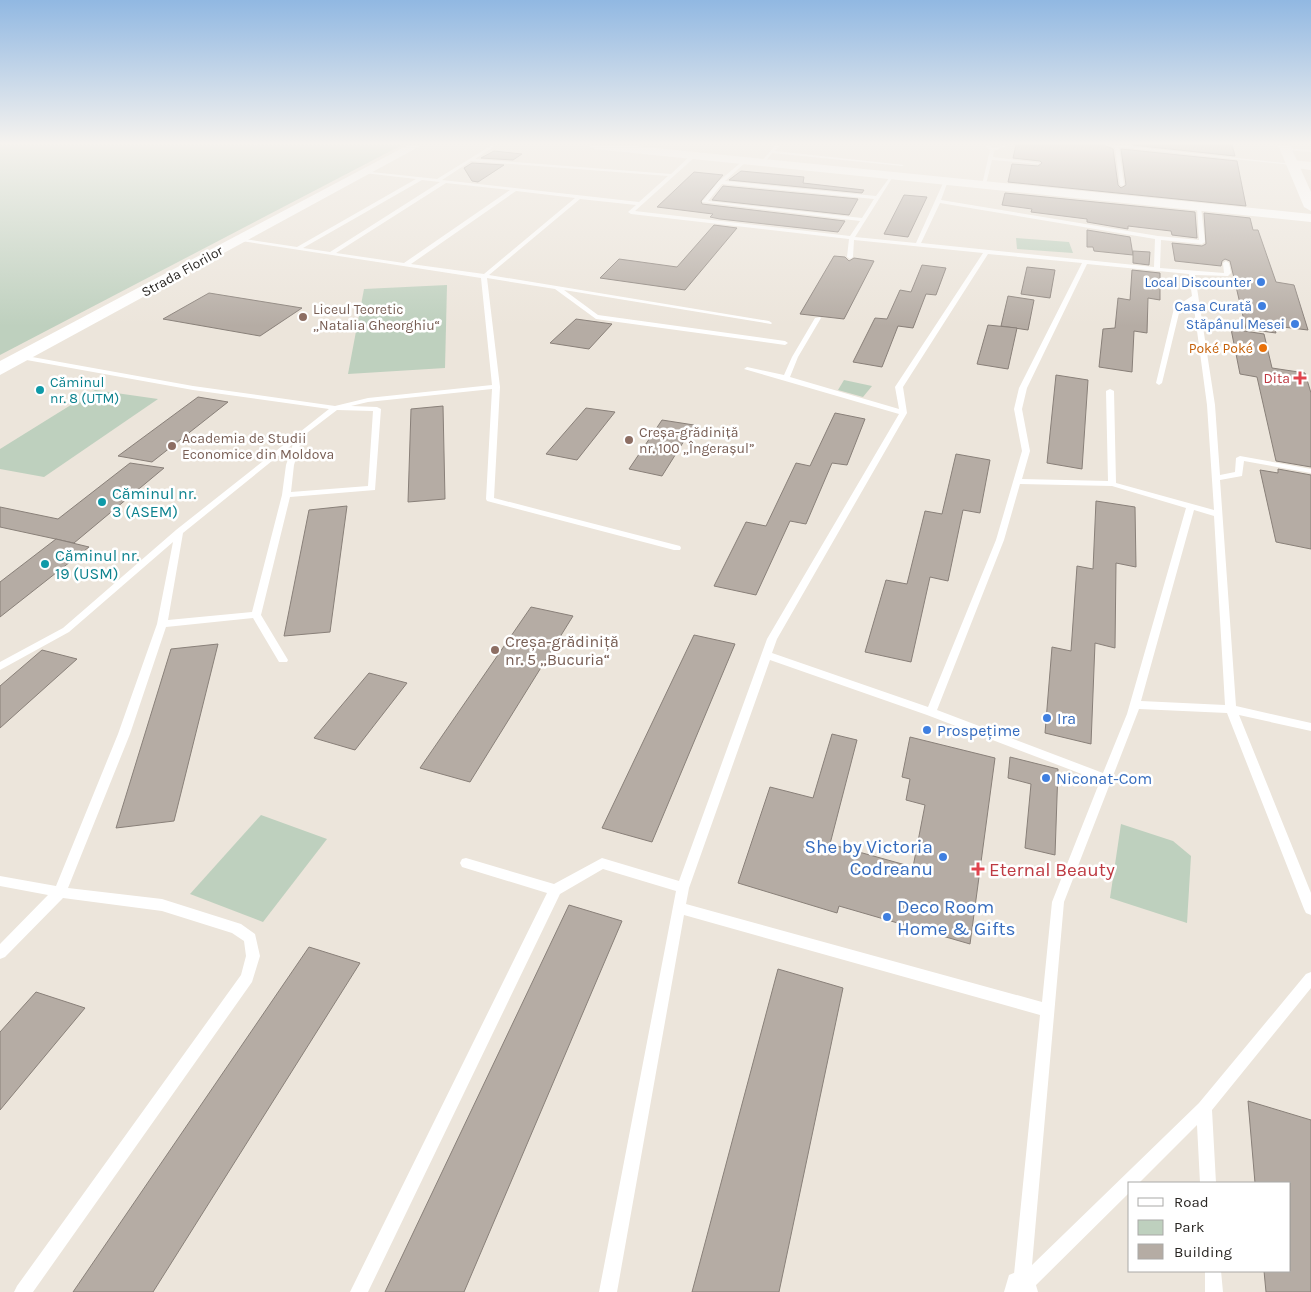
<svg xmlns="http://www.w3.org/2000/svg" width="1311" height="1292" font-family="Karla,sans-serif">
  <rect width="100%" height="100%" fill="#ece5db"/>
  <!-- green -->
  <g fill="#bed0be">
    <polygon points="0,145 402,145 0,355"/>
    <polygon points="1016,238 1069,242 1073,253 1017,249"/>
    <polygon points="447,285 445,368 348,374 364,289"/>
    <polygon points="844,380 872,386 863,397 838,390"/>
    <polygon points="95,390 158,399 44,477 0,469 0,449"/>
    <polygon points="261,815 327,839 263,922 190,894"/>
    <polygon points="1121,824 1173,841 1191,856 1187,923 1110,898"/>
  </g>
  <!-- building -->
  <g fill="#b5aca4" stroke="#898079">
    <polygon points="1016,145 1104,145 1113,149 1118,185 1121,188 1126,185 1121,149 1237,161 1246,206 1008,182 1012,164 1038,166 1042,163 1040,161 1013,158"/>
    <polygon points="1133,145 1232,145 1235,156"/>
    <polygon points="494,151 522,154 513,160 481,158"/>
    <polygon points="472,163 504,165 478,182 472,181 464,168"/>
    <polygon points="741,171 804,177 803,183 864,190 862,193 729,180"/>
    <polygon points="694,172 723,175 701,201 702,204 845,221 838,232 720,219 710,217 713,214 657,207"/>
    <polygon points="723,186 858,199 849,215 712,200"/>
    <polygon points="1005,193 1195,212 1197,238 1172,235 1171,231 1128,226 1128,229 1087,222 1087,219 1031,212 1032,209 1002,205"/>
    <polygon points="904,195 927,197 908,237 884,234"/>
    <polygon points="1204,213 1250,218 1253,230 1258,230 1276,282 1294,285 1308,330 1274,326 1276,333 1246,329 1230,261 1225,259 1222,261 1221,266 1175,261 1172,243 1202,246 1206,244"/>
    <polygon points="714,225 737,228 685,290 600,278 619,259 677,267"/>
    <polygon points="1087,230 1130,237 1133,255 1094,251 1093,247 1087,247"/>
    <polygon points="1133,251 1150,252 1149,265 1133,263"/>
    <polygon points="834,256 845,257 849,261 854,258 874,261 844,319 800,314"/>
    <polygon points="922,265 946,268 936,295 926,294 913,328 898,326 882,367 853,362 875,318 887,319 900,290 911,292"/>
    <polygon points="1027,267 1055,270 1050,298 1021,294"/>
    <polygon points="1132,270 1160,273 1160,300 1148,298 1147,333 1134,331 1132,372 1099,367 1103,329 1115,328 1118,298 1130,300"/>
    <polygon points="209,293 302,308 260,336 163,319"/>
    <polygon points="1008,296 1034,300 1028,330 1001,326"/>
    <polygon points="576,319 612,324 589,349 550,343"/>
    <polygon points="988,325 1017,328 1008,369 977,364"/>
    <polygon points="1231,329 1264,334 1272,368 1305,373 1311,393 1311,467 1276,461 1257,377 1240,374"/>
    <polygon points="1056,375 1088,380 1082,469 1047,463"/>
    <polygon points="198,397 228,402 152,462 118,456"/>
    <polygon points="443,406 445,499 408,502 411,409"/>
    <polygon points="586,408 615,412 577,460 546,454"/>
    <polygon points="835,413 865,419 847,465 832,463 806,524 790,521 756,595 714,586 746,522 766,526 796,463 810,466"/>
    <polygon points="662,420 694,425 662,476 629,469"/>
    <polygon points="956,454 990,460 980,513 963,510 948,581 930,577 911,662 865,652 886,580 907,584 925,511 942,514"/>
    <polygon points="130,463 164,468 74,543 0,527 0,507 58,519"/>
    <polygon points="1278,469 1311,475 1311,549 1276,542 1260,470 1278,473"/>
    <polygon points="1096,501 1135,507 1136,567 1116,563 1115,648 1095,643 1091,744 1045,733 1052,647 1071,651 1077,566 1093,569"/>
    <polygon points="347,506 330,632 284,636 309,510"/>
    <polygon points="56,539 89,547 0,617 0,582"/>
    <polygon points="531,607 573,616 470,782 420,768"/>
    <polygon points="694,635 735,644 652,842 602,828"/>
    <polygon points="218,644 174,821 116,828 171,649"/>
    <polygon points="42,650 77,659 0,728 0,686"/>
    <polygon points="369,673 407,683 355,750 314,738"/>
    <polygon points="832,734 857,740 830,844 913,867 925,805 906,800 910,779 902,777 910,737 995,758 970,944 839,906 837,913 738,883 770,787 813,798"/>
    <polygon points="1010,757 1058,769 1055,855 1025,848 1031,784 1008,778"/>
    <polygon points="569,905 622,921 464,1292 385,1292"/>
    <polygon points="309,947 360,963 153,1292 73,1292"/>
    <polygon points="778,969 843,988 779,1292 692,1292"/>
    <polygon points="36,992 85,1008 0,1110 0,1032"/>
    <polygon points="1248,1101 1311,1120 1311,1292 1266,1292 1264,1271 1290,1271 1290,1183 1255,1183"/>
  </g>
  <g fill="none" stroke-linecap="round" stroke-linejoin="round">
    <!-- lane -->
    <g fill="#fff" fill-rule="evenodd">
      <path d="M492 145H496L475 159 671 174 692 154H696V156L635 211 850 236 860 221 702 202 719 181 745 159 747 161 725 181 876 196 892 174 894 175 855 237 916 243 944 181 946 180 948 181 941 200 1158 236 1199 240 1197 207 1199 206 1201 207 1205 242 1202 244 1161 240 1160 268 1224 273 1223 263 1226 261 1229 263 1231 273 1228 276 1195 275 1215 405 1220 475 1235 472 1236 458 1240 456 1311 469V473L1244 461 1242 476 1220 480 1236 706 1311 723V731L1239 715 1311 893V915L1306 913 1304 909 1227 713 1139 709 1064 902 1032 1265 1199 1103 1306 974 1311 972V988L1212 1110 1216 1183H1200L1197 1125 1139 1183H1130V1192L1030 1291H1018L1013 1284 1040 1015 684 915 617 1292H599L676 891 603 869 560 894 368 1292H350L547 893 462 867 460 863 462 859 466 858 554 884 602 858 679 881 767 639 899 414 744 369 747 367 784 375 792 357 815 318 820 317 821 318 798 357 790 377 899 409 895 387 983 253 854 240 853 257 850 259 847 257 849 239 631 214 628 212 636 205 580 199 489 275 769 321 772 323 771 324 564 290 598 315 785 341 788 343 785 345 596 319 555 289 487 278 500 387 494 498 680 546 681 548 680 550H674L487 501 486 499 492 389 368 402 351 406 377 407 381 409 375 490 290 497 261 615 288 660 287 662H279L253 618 166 627 130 734 68 888 162 899 241 924 255 934 260 956 252 982 33 1292H14L17 1286 241 975 246 956 244 941 232 933 162 911 63 898 5 957 0 959V944L48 895 0 886V876L56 886 118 734 157 624 173 542 69 632 0 670V662L63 628 176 530 329 409 193 390 21 359 18 357 21 355 193 386 335 406 368 398 492 385 481 278 235 240 238 238 297 247 416 179 364 173 362 171 437 179ZM471 161 668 176 639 202 442 180ZM422 180 440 182 330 252 303 248ZM446 183 510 190 404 263 336 253ZM722 184 874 199 862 218 708 201ZM516 191 575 198 484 274 411 264ZM940 203 1155 239 1154 267 921 243ZM988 254 1082 263 1019 388 1014 409 1022 451 996 540 928 707 772 653 777 639 907 413 903 387ZM1087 264 1189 274 1192 296 1174 308 1156 383 1159 385 1162 383 1180 309 1193 301 1207 405 1214 510 1116 483 1114 391 1110 389 1106 391 1108 481 1022 479 1030 451 1022 409 1027 388ZM337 410 373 411 368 486 291 492 294 465 303 436ZM293 444 286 465 282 495 252 612 168 620 183 533ZM1020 484 1112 486 1186 508 1127 714 1103 773 937 710 1004 540ZM1194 510 1214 516 1225 705 1141 701ZM770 660 927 715 1100 781 1052 902 1042 1002 686 904 689 888Z"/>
      <polygon points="776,145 780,145 775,151 904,165 902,166 772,153 764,163 760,163"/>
      <polygon points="984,145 988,145 993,148 1008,145 994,151 993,157 1040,163 1038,164 992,160 986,184 982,185 990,150"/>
      <polygon points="1106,145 1118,145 1294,164 1292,165 1119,147 1124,185 1122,186 1120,185 1115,147"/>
      <polygon points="1286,148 1311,150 1311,152 1284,150"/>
      <polygon points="1205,1271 1221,1271 1223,1292 1205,1292"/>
    </g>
    <!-- street -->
    <polygon fill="#fff" fill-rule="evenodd" points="1021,1270 1033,1275 1038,1292 1004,1292 1009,1275"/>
    <!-- secondary -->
    <g fill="#fff" fill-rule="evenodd">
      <polygon points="408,145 422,145 0,375 0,361"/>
      <polygon points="588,145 626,145 1311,214 1311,222 594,149"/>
      <polygon points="1292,160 1311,162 1311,170 1288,167 1286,164 1288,161"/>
    </g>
    <!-- primary -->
    <polygon fill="#fff" fill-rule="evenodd" points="1278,145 1290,145 1311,192 1311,211 1304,207"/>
  </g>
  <!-- sky -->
  <linearGradient id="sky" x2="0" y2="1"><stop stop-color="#91b8e2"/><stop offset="0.44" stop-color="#f6f3ef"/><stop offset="1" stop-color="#f6f3ef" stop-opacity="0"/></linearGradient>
  <rect width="1311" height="326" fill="url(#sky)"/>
  <!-- markers -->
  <g fill="#3f7fe0" stroke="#fff" stroke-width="2">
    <circle cx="1261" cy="282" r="5"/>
    <circle cx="1262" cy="306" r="5"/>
    <circle cx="1295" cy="324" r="5"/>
    <circle cx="1047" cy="718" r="5"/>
    <circle cx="927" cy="730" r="5"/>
    <circle cx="1046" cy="778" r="5"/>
    <circle cx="943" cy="857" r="5"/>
    <circle cx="887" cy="917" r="5"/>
  </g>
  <g fill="#8d6e63" stroke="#fff" stroke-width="2">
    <circle cx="303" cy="317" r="5"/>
    <circle cx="629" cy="440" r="5"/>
    <circle cx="172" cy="446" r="5"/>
    <circle cx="495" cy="650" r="5"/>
  </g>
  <circle fill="#e8710a" stroke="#fff" stroke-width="2" cx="1263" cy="348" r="5"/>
  <g fill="#e0444e" stroke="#fff" stroke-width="2">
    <path d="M1297.5 370.5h5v5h5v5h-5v5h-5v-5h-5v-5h5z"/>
    <path d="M975.5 861.5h5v5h5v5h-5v5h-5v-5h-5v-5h5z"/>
  </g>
  <g fill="#0f9aa8" stroke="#fff" stroke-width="2">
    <circle cx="40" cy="390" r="5"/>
    <circle cx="102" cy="502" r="5"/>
    <circle cx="45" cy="564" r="5"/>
  </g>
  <g text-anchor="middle" stroke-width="5" stroke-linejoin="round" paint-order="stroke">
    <!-- far-street labels -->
    <g font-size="14" fill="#2a2724" stroke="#fff">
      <text transform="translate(182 271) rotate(-29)" y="5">Strada Florilor</text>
    </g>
    <!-- far-shop labels -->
    <g font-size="14" fill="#366cbe" stroke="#fff" text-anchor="end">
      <text x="1251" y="287">Local Discounter</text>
      <text x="1252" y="311">Casa Curată</text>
      <text x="1285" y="329">Stăpânul Mesei</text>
    </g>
    <!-- far-education labels -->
    <g font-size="14" fill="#785e54" stroke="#fff" text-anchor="start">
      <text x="313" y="314">Liceul Teoretic<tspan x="313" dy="16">„Natalia Gheorghiu“</tspan></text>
      <text x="639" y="437">Creșa-grădiniță<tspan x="639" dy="16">nr. 100 „Îngerașul”</tspan></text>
      <text x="182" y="443">Academia de Studii<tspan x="182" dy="16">Economice din Moldova</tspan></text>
    </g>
    <!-- far-food labels -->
    <g font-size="14" fill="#c56008" stroke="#fff" text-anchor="end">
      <text x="1253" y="353">Poké Poké</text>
    </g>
    <!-- far-health labels -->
    <g font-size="14" fill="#be3a42" stroke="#fff" text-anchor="end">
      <text x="1290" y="383">Dita</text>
    </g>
    <!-- far-culture labels -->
    <g font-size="14" fill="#0d838f" stroke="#fff" text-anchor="start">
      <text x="50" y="387">Căminul<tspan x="50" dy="16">nr. 8 (UTM)</tspan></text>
    </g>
    <!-- culture labels -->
    <g font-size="16" fill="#0d838f" stroke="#fff" text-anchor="start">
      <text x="112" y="499">Căminul nr.<tspan x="112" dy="18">3 (ASEM)</tspan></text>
      <text x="55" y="561">Căminul nr.<tspan x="55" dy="18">19 (USM)</tspan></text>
    </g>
    <!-- education labels -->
    <g font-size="16" fill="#785e54" stroke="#fff" text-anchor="start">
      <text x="505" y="647">Creșa-grădiniță<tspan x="505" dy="18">nr. 5 „Bucuria“</tspan></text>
    </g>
    <!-- shop labels -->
    <g font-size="16" fill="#366cbe" stroke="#fff" text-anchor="start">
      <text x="1057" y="724">Ira</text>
      <text x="937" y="736">Prospețime</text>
      <text x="1056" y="784">Niconat-Com</text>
    </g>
    <!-- near-shop labels -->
    <g font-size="19" fill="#366cbe" stroke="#fff" text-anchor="end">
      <text x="933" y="853">She by Victoria<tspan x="933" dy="22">Codreanu</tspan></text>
      <text x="897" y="913" text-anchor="start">Deco Room<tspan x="897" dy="22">Home &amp; Gifts</tspan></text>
    </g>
    <!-- near-health labels -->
    <g font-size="19" fill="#be3a42" stroke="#fff" text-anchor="start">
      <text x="989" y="876">Eternal Beauty</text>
    </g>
  </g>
  <!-- legend -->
  <rect x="1128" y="1182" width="162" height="90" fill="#ffffff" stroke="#aaa9a7"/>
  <rect x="1138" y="1198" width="25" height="8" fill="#ffffff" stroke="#aaa9a7"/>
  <text x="1174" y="1207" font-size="15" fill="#2a2724">Road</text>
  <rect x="1138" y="1220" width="25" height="15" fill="#bed0be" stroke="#aaa9a7"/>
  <text x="1174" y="1232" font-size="15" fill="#2a2724">Park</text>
  <rect x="1138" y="1244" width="25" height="15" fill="#b5aca4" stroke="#aaa9a7"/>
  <text x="1174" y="1257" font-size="15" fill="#2a2724">Building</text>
</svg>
